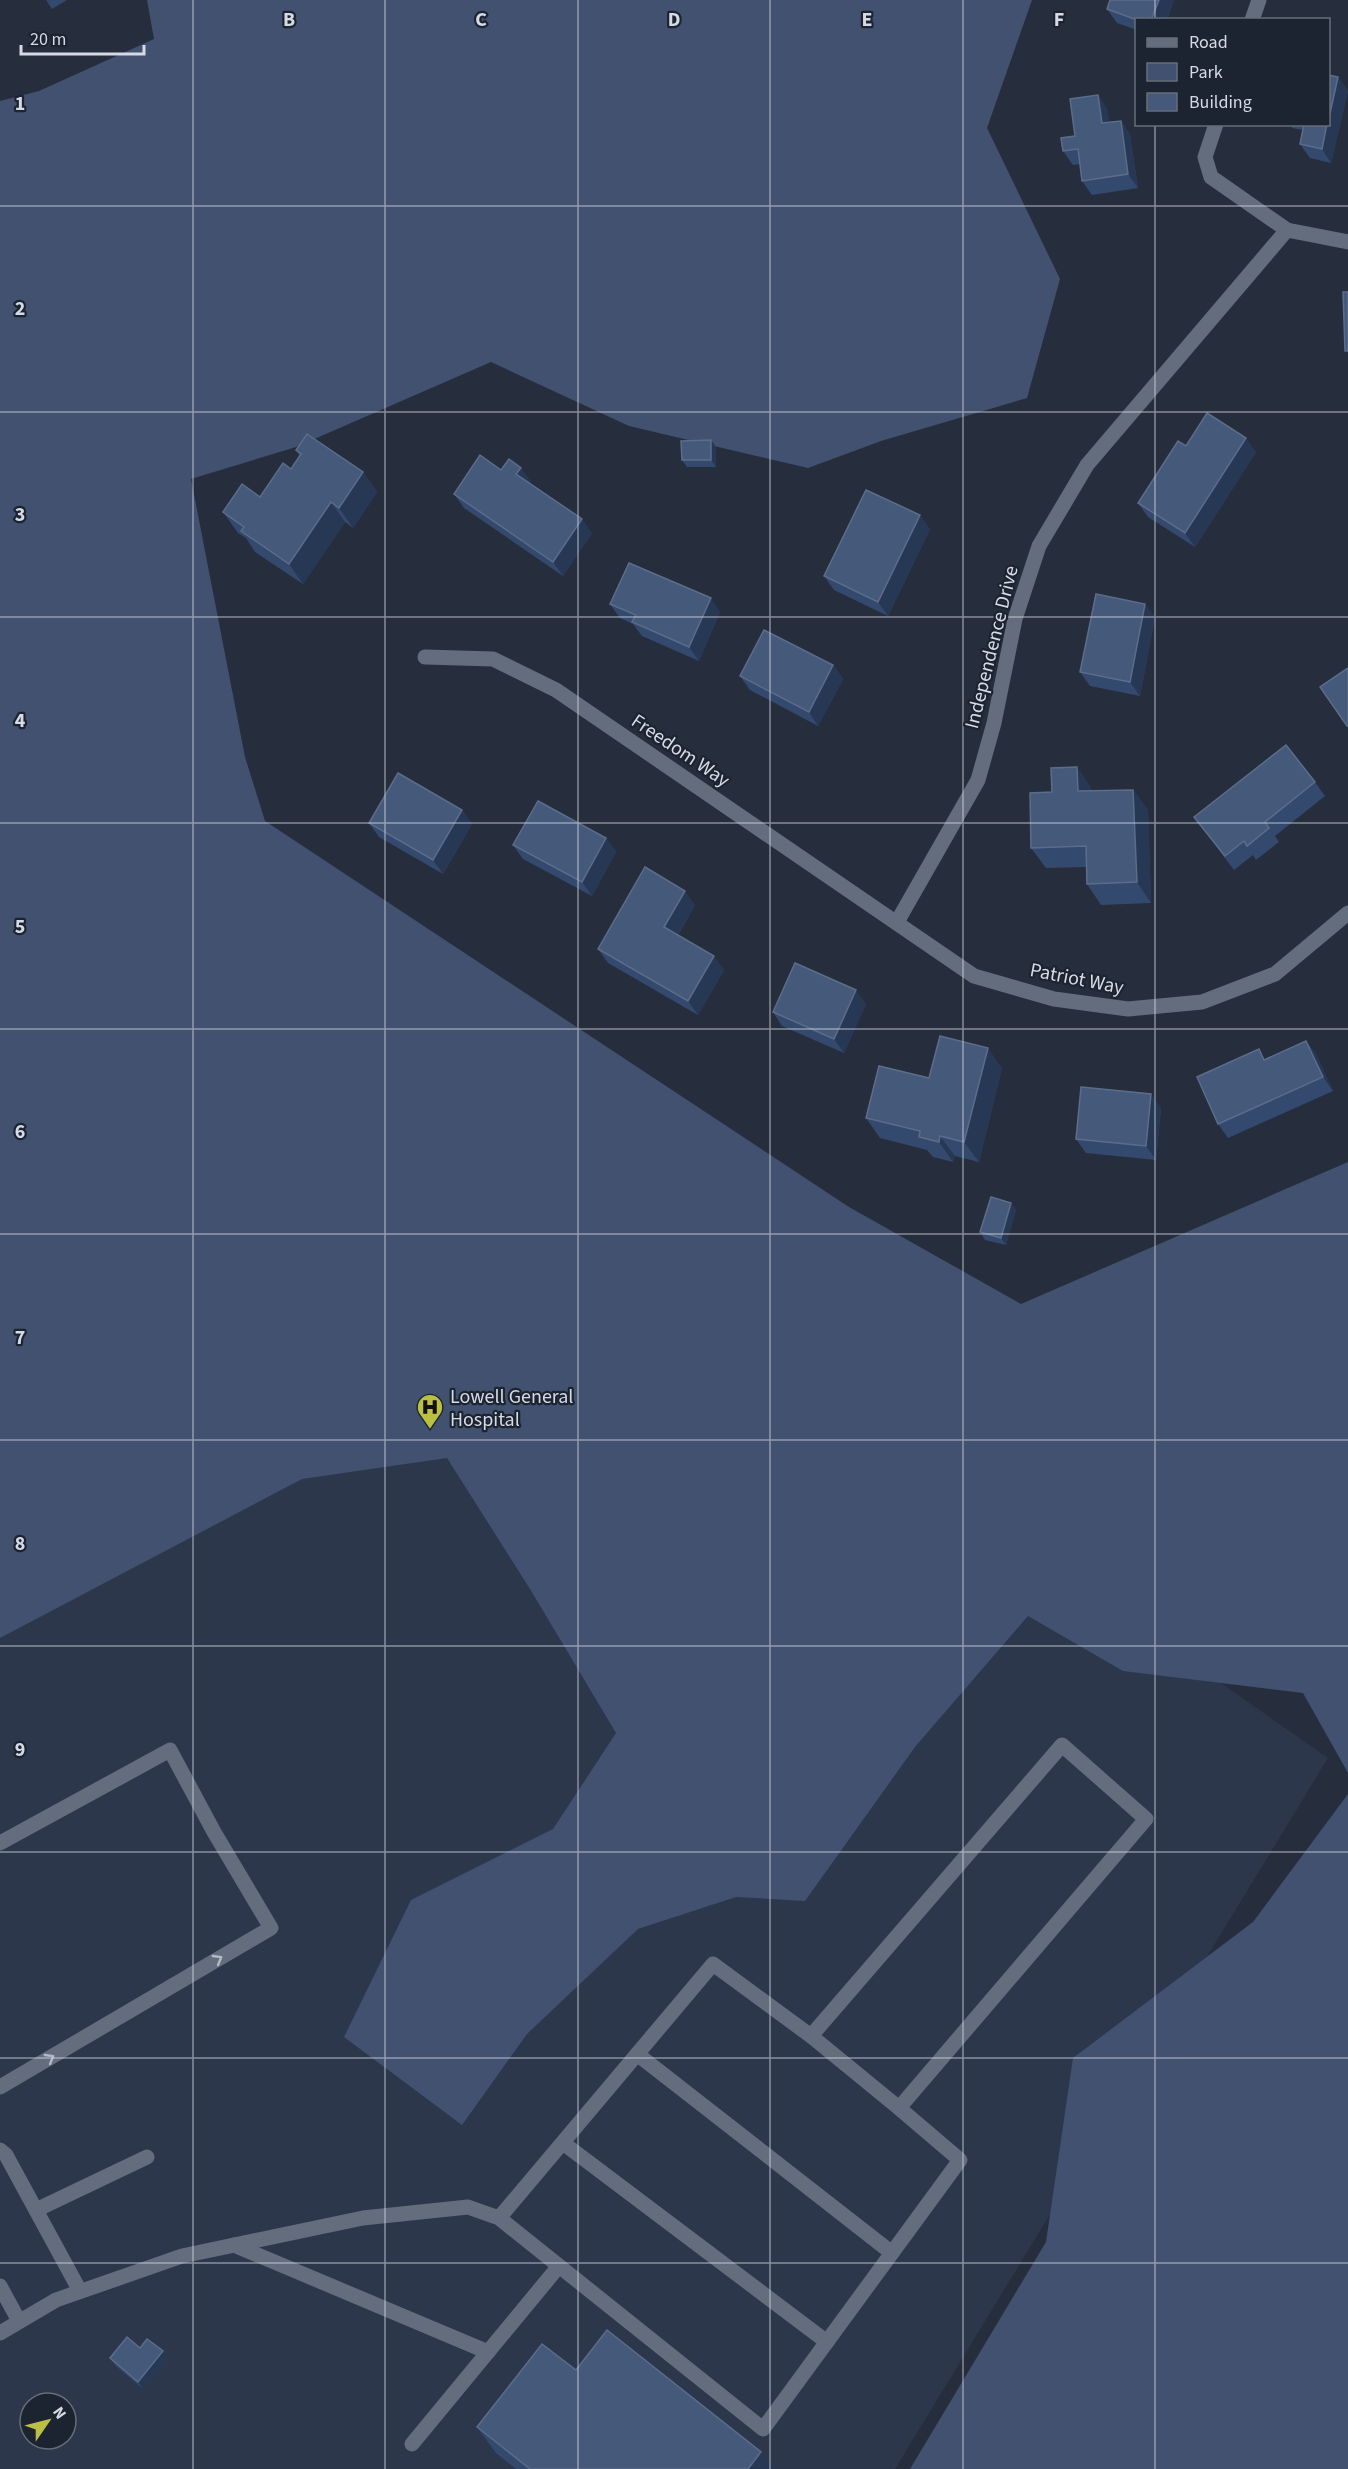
<svg xmlns="http://www.w3.org/2000/svg" width="1348" height="2469" font-family="'Source Sans 3',sans-serif">
  <rect width="100%" height="100%" fill="#262e3d"/>
  <!-- built -->
  <path fill="#2c374b" fill-rule="evenodd" d="M178 953 1328 1758 895 2469H0V1102ZM30 2403H66V2439H30Z"/>
  <!-- green -->
  <g fill="#41516f">
    <polygon points="147,0 1032,0 987,128 1060,279 1027,398 881,441 808,468 629,426 491,362 296,447 191,479 245,757 265,821 849,1207 1021,1304 1348,1162 1348,1773 1303,1693 1123,1671 1028,1616 915,1747 805,1901 736,1897 638,1929 527,2034 462,2125 344,2037 411,1900 553,1829 616,1733 530,1589 447,1458 302,1479 0,1638 0,101 39,91 154,39"/>
    <polygon points="1348,1794 1348,2469 910,2469 1046,2242 1073,2058 1253,1922"/>
  </g>
  <g fill="none" stroke-linecap="round" stroke-linejoin="round">
    <!-- service -->
    <g stroke="#636d7e" stroke-width="15">
      <polyline points="0,1843 170,1750 214,1832 271,1928 0,2087"/>
      <polyline points="811,2036 899,2108"/>
      <polyline points="637,2054 892,2253"/>
      <polyline points="563,2143 827,2342"/>
      <polyline points="0,2150 6,2155 80,2291"/>
      <polyline points="36,2210 147,2157"/>
      <polyline points="234,2245 488,2352"/>
      <polyline points="0,2286 19,2321"/>
      <polyline points="0,2333 56,2300 182,2256 363,2218 468,2207 499,2218 763,2429 960,2160 899,2108 1146,1819 1062,1745 811,2036 713,1964 499,2218"/>
      <polyline points="412,2444 559,2266"/>
    </g>
    <!-- minor -->
    <g stroke="#636d7e" stroke-width="15">
      <polyline points="1252,20 1259,0"/>
      <polyline points="1216,124 1205,157 1211,177 1287,230 1348,242"/>
      <polyline points="425,657 493,659 556,690 974,976 1054,999 1128,1009 1202,1002 1275,974 1348,913"/>
      <polyline points="897,922 978,780 994,723 1015,619 1039,546 1087,465 1287,230"/>
    </g>
  </g>
  <!-- wall -->
  <g fill="#34496e">
    <polygon points="46,0 67,0 52,9"/>
    <polygon points="1110,0 1174,0 1167,20 1137,20 1137,30 1117,23 1107,9"/>
    <polygon points="1338,77 1348,91 1331,163 1310,158 1300,144 1303,130 1292,128 1290,124 1329,124"/>
    <polygon points="1098,95 1107,109 1109,122 1121,121 1130,135 1138,188 1092,195 1082,181 1080,164 1073,165 1063,151 1075,136"/>
    <polygon points="1186,446 1256,452 1195,547 1148,517 1138,503"/>
    <polygon points="716,447 716,467 687,467 682,460"/>
    <polygon points="296,450 363,472 377,492 353,528 345,522 303,584 255,552 246,538 238,533 223,512 260,497 291,469 300,456"/>
    <polygon points="501,470 531,482 530,484 592,533 563,576 464,508 454,494"/>
    <polygon points="930,529 888,616 834,590 824,576"/>
    <polygon points="610,604 720,612 699,661 642,636 633,624 620,618"/>
    <polygon points="1155,617 1140,696 1090,686 1080,672"/>
    <polygon points="833,665 843,679 818,726 750,690 740,676"/>
    <polygon points="1315,782 1325,796 1275,836 1279,842 1256,860 1253,855 1234,870 1194,817"/>
    <polygon points="1091,787 1091,791 1133,790 1148,810 1151,903 1101,905 1087,884 1086,867 1046,868 1031,848 1052,792"/>
    <polygon points="462,810 472,824 443,874 379,837 369,823"/>
    <polygon points="606,838 616,852 592,896 523,859 513,845"/>
    <polygon points="695,905 678,935 724,970 698,1015 608,963 598,949"/>
    <polygon points="866,1004 844,1053 782,1026 773,1012"/>
    <polygon points="1306,1041 1316,1054 1333,1091 1228,1138 1218,1124 1266,1059"/>
    <polygon points="1002,1068 979,1162 955,1156 953,1162 933,1157 927,1150 880,1138 866,1118 929,1078"/>
    <polygon points="1161,1108 1156,1160 1086,1153 1076,1139"/>
    <polygon points="1011,1203 1016,1210 1006,1245 985,1240 980,1232"/>
    <polygon points="163,2351 168,2359 143,2389 115,2365 110,2358"/>
    <polygon points="576,2370 773,2469 516,2469 496,2453 477,2427"/>
  </g>
  <!-- shaded-wall -->
  <g fill="#273855">
    <polygon points="1159,0 1174,0 1167,20 1151,20"/>
    <polygon points="1338,77 1348,91 1331,163 1322,149 1327,124 1329,124 1329,118"/>
    <polygon points="1098,95 1107,109 1112,137 1102,123"/>
    <polygon points="1121,121 1130,135 1138,188 1128,174"/>
    <polygon points="1246,438 1256,452 1195,547 1185,533"/>
    <polygon points="711,440 716,447 716,467 711,460"/>
    <polygon points="521,468 531,482 526,488 516,474"/>
    <polygon points="363,472 377,492 353,528 339,508"/>
    <polygon points="331,502 345,522 303,584 289,564"/>
    <polygon points="920,515 930,529 888,616 878,602"/>
    <polygon points="582,519 592,533 563,576 553,562"/>
    <polygon points="711,598 720,612 699,661 689,647"/>
    <polygon points="1145,604 1155,617 1140,696 1130,682"/>
    <polygon points="833,665 843,679 818,726 809,712"/>
    <polygon points="1077,767 1091,787 1092,811 1078,791"/>
    <polygon points="1133,790 1148,810 1151,903 1137,882"/>
    <polygon points="462,810 472,824 443,874 433,860"/>
    <polygon points="606,838 616,852 592,896 582,882"/>
    <polygon points="685,891 695,905 674,941 664,927"/>
    <polygon points="714,956 724,970 698,1015 688,1001"/>
    <polygon points="856,990 866,1004 844,1053 834,1039"/>
    <polygon points="1306,1041 1316,1054 1333,1091 1323,1077"/>
    <polygon points="988,1048 1002,1068 979,1162 964,1142"/>
    <polygon points="1151,1094 1161,1108 1156,1160 1146,1146"/>
    <polygon points="940,1136 955,1156 953,1162 939,1142"/>
    <polygon points="1011,1203 1016,1210 1006,1245 1001,1238"/>
    <polygon points="163,2351 168,2359 143,2389 138,2382"/>
    <polygon points="761,2452 773,2469 748,2469"/>
  </g>
  <!-- building -->
  <g fill="#45597b" stroke="#5c6d8b" stroke-width="1.5">
    <polygon points="1110,0 1159,0 1151,20 1137,20 1107,9"/>
    <polygon points="1329,75 1338,77 1329,118"/>
    <polygon points="1098,95 1102,123 1121,121 1128,174 1082,181 1078,149 1063,151 1061,138 1075,136 1070,99"/>
    <polygon points="1304,124 1327,124 1322,149 1300,144"/>
    <polygon points="1343,292 1348,292 1348,351 1345,351"/>
    <polygon points="1207,413 1246,438 1185,533 1138,503 1178,441 1186,446"/>
    <polygon points="307,434 363,472 339,508 331,502 289,564 241,531 244,527 223,512 242,484 260,497 283,463 291,469 301,454 296,450"/>
    <polygon points="711,440 711,460 682,460 681,441"/>
    <polygon points="480,455 501,470 509,459 521,468 516,474 582,519 553,562 454,494"/>
    <polygon points="866,490 920,515 878,602 824,576"/>
    <polygon points="629,563 711,598 689,647 632,622 636,615 610,604"/>
    <polygon points="1096,594 1145,604 1130,682 1080,672"/>
    <polygon points="764,630 833,665 809,712 740,676"/>
    <polygon points="1348,668 1348,726 1347,726 1320,687"/>
    <polygon points="1286,745 1315,782 1265,822 1269,828 1247,846 1244,841 1225,856 1194,817"/>
    <polygon points="1077,767 1078,791 1133,790 1137,882 1087,884 1086,846 1031,848 1030,793 1052,792 1051,768"/>
    <polygon points="398,773 462,810 433,860 369,823"/>
    <polygon points="538,801 606,838 582,882 513,845"/>
    <polygon points="645,867 685,891 664,927 714,956 688,1001 598,949"/>
    <polygon points="795,963 856,990 834,1039 773,1012"/>
    <polygon points="940,1036 988,1048 964,1142 940,1136 939,1142 919,1137 920,1131 866,1118 879,1066 929,1078"/>
    <polygon points="1306,1041 1323,1077 1218,1124 1197,1077 1259,1049 1264,1060"/>
    <polygon points="1081,1087 1151,1094 1146,1146 1076,1139"/>
    <polygon points="991,1197 1011,1203 1001,1238 980,1232"/>
    <polygon points="607,2330 761,2452 748,2469 530,2469 477,2427 542,2344 576,2370"/>
    <polygon points="127,2337 140,2348 147,2339 163,2351 138,2382 110,2358"/>
  </g>
  <!-- one-way arrows -->
  <defs><path id="oneway-chevron" d="M-2-3.5L2.5 0L-2 3.5" fill="none" stroke-width="1.6" stroke-linecap="round" stroke-linejoin="round" transform="scale(1.5)"/></defs>
  <g stroke="#b3b9c5">
    <use href="#oneway-chevron" transform="translate(218 1959) rotate(-30)"/>
    <use href="#oneway-chevron" transform="translate(50 2058) rotate(-30)"/>
  </g>
  <!-- grid -->
  <path fill="none" stroke="#d5dae4" stroke-width="1.5" stroke-opacity="0.55" d="M193 0V2469M385 0V2469M578 0V2469M770 0V2469M963 0V2469M1155 0V20M1155 124V2469M0 206H1348M0 412H1348M0 617H1348M0 823H1348M0 1029H1348M0 1234H1348M0 1440H1348M0 1646H1348M0 1852H1348M0 2058H1348M0 2263H1348"/>
  <!-- icons -->
  <defs>
    <g id="hospital-pin" transform="scale(1.35)"><path d="M0 17L-7.5 6A9.5 9.5 0 1 1 7.5 6Z" fill="#bbc044" stroke="#1c2432"/><path d="M-5-5h3v3.5h4V-5h3V5h-3V1.5h-4V5h-3Z" fill="#111"/></g>
  </defs>
  <g fill-rule="evenodd">
    <use href="#hospital-pin" x="430" y="1407"/>
  </g>
  <g text-anchor="middle" stroke-width="4.5" stroke-linejoin="round" paint-order="stroke">
    <!-- street labels -->
    <g font-size="20" fill="#d5dae4" stroke="#1c2432">
      <text transform="translate(991 647) rotate(-76)" y="7">Independence Drive</text>
      <text transform="translate(681 750) rotate(34)" y="7">Freedom Way</text>
      <text transform="translate(1077 978) rotate(11)" y="7">Patriot Way</text>
    </g>
    <!-- poi labels -->
    <g font-size="20" fill="#d5dae4" stroke="#1c2432" text-anchor="start">
      <text x="450" y="1403">Lowell General<tspan x="450" dy="23">Hospital</tspan></text>
    </g>
  </g>
  <g font-size="20" text-anchor="middle" font-weight="bold" fill="#d5dae4" stroke="#1c2432" stroke-width="4.5" stroke-linejoin="round" paint-order="stroke">
    <text x="289" y="26">B</text>
    <text x="481" y="26">C</text>
    <text x="674" y="26">D</text>
    <text x="867" y="26">E</text>
    <text x="1059" y="26">F</text>
    <text x="20" y="110">1</text>
    <text x="20" y="315">2</text>
    <text x="20" y="521">3</text>
    <text x="20" y="727">4</text>
    <text x="20" y="933">5</text>
    <text x="20" y="1138">6</text>
    <text x="20" y="1344">7</text>
    <text x="20" y="1550">8</text>
    <text x="20" y="1756">9</text>
  </g>
  <!-- legend -->
  <rect x="1135" y="18" width="195" height="108" fill="#1c2432" stroke="#666d79" stroke-width="1.5"/>
  <rect x="1147" y="38" width="30" height="9" fill="#636d7e" stroke="#666d79" stroke-width="1.5"/>
  <text x="1189" y="48" font-size="18" fill="#d5dae4">Road</text>
  <rect x="1147" y="63" width="30" height="18" fill="#41516f" stroke="#666d79" stroke-width="1.5"/>
  <text x="1189" y="78" font-size="18" fill="#d5dae4">Park</text>
  <rect x="1147" y="93" width="30" height="18" fill="#45597b" stroke="#666d79" stroke-width="1.5"/>
  <text x="1189" y="108" font-size="18" fill="#d5dae4">Building</text>
  <!-- north arrow -->
  <g transform="translate(48 2421) rotate(55)"><circle r="28" fill="#1c2432" stroke="#666d79" stroke-width="1.5"/>
  <path d="M0-4.5L10 22L0 15L-10 22Z" fill="#bbc044"/>
  <text y="-9" font-size="16" font-weight="bold" text-anchor="middle" fill="#d5dae4">N</text>
  </g>
  <!-- scale -->
  <path d="M21 45v9h123v-9" fill="none" stroke="#d5dae4" stroke-width="3"/>
  <text x="30" y="45" font-size="18" fill="#d5dae4" stroke="#1c2432" stroke-width="4.5" paint-order="stroke">20 m</text>
</svg>
